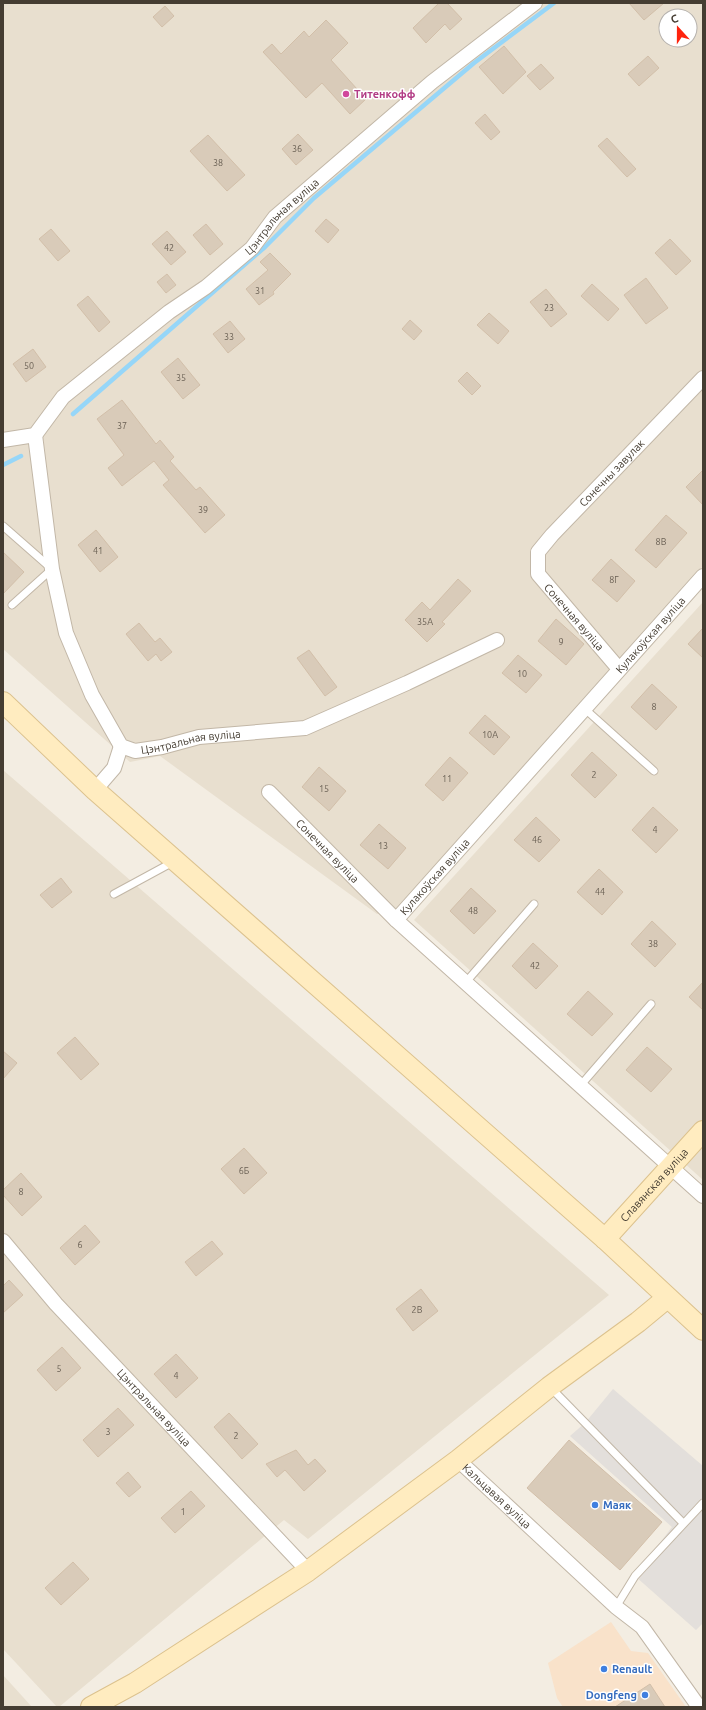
<svg xmlns="http://www.w3.org/2000/svg" width="706" height="1710" font-family="Ubuntu,sans-serif">
  <rect width="100%" height="100%" fill="#f3ede2"/>
  <!-- residential -->
  <g fill="#e8dfcf" fill-rule="evenodd">
    <path d="M3 3H703V566L395 910 377 914 160 756 130 762 3 649ZM666 16H690V40H666Z"/>
    <polygon points="703,602 703,1180 414,920"/>
    <polygon points="3,770 609,1295 308,1539 284,1520 59,1707 57,1707 3,1649"/>
    <polygon points="3,1675 32,1707 3,1707"/>
  </g>
  <!-- commercial -->
  <polygon fill="#f9e2ca" points="611,1622 631,1651 648,1653 686,1707 563,1707 557,1698 548,1663"/>
  <!-- parking -->
  <polygon fill="#e3dfdb" points="613,1389 703,1466 703,1623 696,1630 635,1576 672,1527 570,1436 585,1423"/>
  <g fill="none" stroke-linecap="round" stroke-linejoin="round">
    <!-- stream -->
    <g stroke="#96d6f8" stroke-width="4.5">
      <polyline points="73,414 265,247 314,198 474,63 554,3"/>
      <polyline points="3,465 21,456"/>
    </g>
  </g>
  <!-- building -->
  <g fill="#d9cbb9" stroke="#d2bfa9">
    <polygon points="439,3 447,3 462,19 450,30 445,24 426,43 413,28"/>
    <polygon points="629,3 664,3 644,20"/>
    <polygon points="165,6 174,16 162,27 153,17"/>
    <polygon points="326,20 348,43 331,60 366,99 350,114 322,83 306,98 263,52 272,44 281,54 304,31 309,37"/>
    <polygon points="504,46 526,72 503,94 479,67"/>
    <polygon points="648,56 659,68 639,86 628,74"/>
    <polygon points="541,64 554,78 540,90 527,76"/>
    <polygon points="485,114 500,132 491,140 475,123"/>
    <polygon points="298,134 313,150 296,165 282,149"/>
    <polygon points="208,135 245,175 227,191 190,151"/>
    <polygon points="607,138 636,169 627,177 598,146"/>
    <polygon points="326,219 339,230 328,243 315,231"/>
    <polygon points="206,224 223,244 210,255 193,235"/>
    <polygon points="51,229 70,251 58,261 39,239"/>
    <polygon points="167,231 186,252 171,265 152,244"/>
    <polygon points="670,239 691,261 676,275 655,253"/>
    <polygon points="270,253 291,274 273,292 274,294 259,305 246,289 268,270 260,262"/>
    <polygon points="167,274 176,285 166,293 157,282"/>
    <polygon points="646,278 668,308 646,324 624,295"/>
    <polygon points="592,284 619,309 608,321 581,296"/>
    <polygon points="546,289 567,314 551,327 530,302"/>
    <polygon points="88,296 110,322 99,332 77,305"/>
    <polygon points="489,313 509,331 498,344 477,325"/>
    <polygon points="410,320 422,331 414,340 402,329"/>
    <polygon points="230,321 245,339 228,353 213,334"/>
    <polygon points="33,349 46,367 26,382 13,364"/>
    <polygon points="178,358 200,385 183,399 161,372"/>
    <polygon points="467,372 481,386 472,395 458,381"/>
    <polygon points="122,400 156,444 160,440 174,457 170,461 196,490 200,487 225,515 205,533 163,485 169,480 154,461 122,486 108,468 124,455 97,419"/>
    <polygon points="703,470 703,505 686,487"/>
    <polygon points="666,515 687,533 656,568 635,550"/>
    <polygon points="96,530 118,557 100,572 78,545"/>
    <polygon points="3,552 24,572 3,594"/>
    <polygon points="611,559 635,581 617,602 592,580"/>
    <polygon points="458,579 471,591 442,622 445,624 427,642 405,620 422,602 430,610"/>
    <polygon points="556,619 584,644 566,665 538,641"/>
    <polygon points="139,623 155,642 160,638 172,652 161,661 156,654 148,661 126,634"/>
    <polygon points="703,628 703,658 688,644"/>
    <polygon points="309,650 337,687 325,696 297,658"/>
    <polygon points="518,655 542,675 526,693 502,673"/>
    <polygon points="652,684 677,707 656,730 631,707"/>
    <polygon points="485,715 510,737 494,755 469,733"/>
    <polygon points="592,752 617,775 595,798 571,775"/>
    <polygon points="450,757 468,773 443,801 425,785"/>
    <polygon points="319,767 346,791 329,811 302,787"/>
    <polygon points="653,807 678,830 656,853 632,830"/>
    <polygon points="536,817 560,840 539,862 514,840"/>
    <polygon points="379,824 406,848 388,869 360,845"/>
    <polygon points="599,869 623,892 602,915 577,892"/>
    <polygon points="61,878 72,892 52,908 40,895"/>
    <polygon points="471,888 496,911 474,934 450,911"/>
    <polygon points="652,921 676,944 655,967 631,944"/>
    <polygon points="533,943 558,966 536,989 512,966"/>
    <polygon points="703,982 703,1010 689,997"/>
    <polygon points="588,991 613,1014 592,1036 567,1014"/>
    <polygon points="75,1037 99,1064 81,1080 57,1053"/>
    <polygon points="647,1047 672,1069 651,1092 626,1070"/>
    <polygon points="3,1051 17,1063 3,1079"/>
    <polygon points="244,1148 267,1173 244,1194 221,1169"/>
    <polygon points="21,1173 42,1197 22,1216 3,1195 3,1190"/>
    <polygon points="85,1225 100,1242 75,1265 60,1248"/>
    <polygon points="212,1241 223,1254 196,1276 185,1262"/>
    <polygon points="9,1280 23,1295 3,1313 3,1286"/>
    <polygon points="421,1289 438,1311 413,1331 396,1309"/>
    <polygon points="62,1347 81,1368 56,1391 37,1370"/>
    <polygon points="176,1354 198,1378 176,1398 154,1374"/>
    <polygon points="118,1408 134,1425 98,1457 83,1440"/>
    <polygon points="229,1413 258,1444 242,1459 214,1427"/>
    <polygon points="569,1440 662,1522 620,1570 527,1488"/>
    <polygon points="296,1450 308,1465 315,1459 326,1471 304,1491 285,1470 277,1477 266,1464"/>
    <polygon points="128,1472 141,1487 129,1497 116,1483"/>
    <polygon points="191,1491 205,1506 175,1533 161,1518"/>
    <polygon points="73,1562 89,1579 61,1605 45,1588"/>
    <polygon points="650,1684 665,1707 615,1707"/>
  </g>
  <g fill="none" stroke-linecap="round" stroke-linejoin="round">
    <!-- lane casing -->
    <g stroke="#c2b7a7" stroke-width="9">
      <g id="lane">
        <polyline points="3,526 52,569 12,605"/>
        <polyline points="585,709 654,771"/>
        <polyline points="114,894 173,862"/>
        <polyline points="466,982 534,904"/>
        <polyline points="580,1086 651,1004"/>
        <polyline points="551,1388 683,1523"/>
        <polyline points="616,1607 635,1576 703,1503"/>
      </g>
    </g>
    <!-- street casing -->
    <g stroke="#c2b7a7" stroke-width="16">
      <g id="street">
        <path id="s1" d="M35 435 52 569 66 633 92 695 121 746 135 751 162 747 199 737 305 728 407 683 497 640"/>
        <path id="s2" d="M3 440 35 435 63 397 169 312 206 287 252 248 275 217 432 82 535 3"/>
        <path id="s3" d="M619 669 538 574V552L552 535 703 378"/>
        <polyline points="95,790 114,768 121,746"/>
        <path id="s4" d="M269 792 396 920 703 1196"/>
        <path id="s5" d="M396 920 703 576"/>
        <path id="s6" d="M3 1241 56 1304 308 1571"/>
        <path id="s7" d="M458 1460 616 1607 642 1627 699 1707"/>
      </g>
    </g>
    <!-- secondary casing -->
    <g stroke="#dcc28e" stroke-width="22">
      <g id="secondary">
        <polyline points="3,702 95,790 605,1239 703,1330"/>
        <path id="s8" d="M605 1239 703 1131"/>
        <polyline points="91,1707 135,1683 308,1571 458,1460 549,1387 638,1322 667,1298"/>
      </g>
    </g>
    <!-- lane -->
    <use href="#lane" stroke="#fff" stroke-width="7"/>
    <!-- street -->
    <use href="#street" stroke="#fff" stroke-width="14"/>
    <!-- secondary -->
    <use href="#secondary" stroke="#ffecc0" stroke-width="20"/>
  </g>
  <!-- markers -->
  <circle fill="#d1479c" stroke="#fff" stroke-width="1.5" cx="346" cy="94" r="4"/>
  <g fill="#3f7fe0" stroke="#fff" stroke-width="1.5">
    <circle cx="595" cy="1505" r="4"/>
    <circle cx="604" cy="1669" r="4"/>
    <circle cx="645" cy="1695" r="4"/>
  </g>
  <g text-anchor="middle" stroke-width="3" stroke-linejoin="round" paint-order="stroke">
    <!-- number labels -->
    <g font-size="9" fill="#6a6054">
      <text x="297" y="152">36</text>
      <text x="218" y="166">38</text>
      <text x="169" y="251">42</text>
      <text x="260" y="294">31</text>
      <text x="549" y="311">23</text>
      <text x="229" y="340">33</text>
      <text x="29" y="369">50</text>
      <text x="181" y="381">35</text>
      <text x="122" y="429">37</text>
      <text x="203" y="513">39</text>
      <text x="661" y="545">8В</text>
      <text x="98" y="554">41</text>
      <text x="614" y="583">8Г</text>
      <text x="425" y="625">35А</text>
      <text x="561" y="645">9</text>
      <text x="522" y="677">10</text>
      <text x="654" y="710">8</text>
      <text x="490" y="738">10А</text>
      <text x="594" y="778">2</text>
      <text x="447" y="782">11</text>
      <text x="324" y="792">15</text>
      <text x="655" y="833">4</text>
      <text x="537" y="843">46</text>
      <text x="383" y="849">13</text>
      <text x="600" y="895">44</text>
      <text x="473" y="914">48</text>
      <text x="653" y="947">38</text>
      <text x="535" y="969">42</text>
      <text x="244" y="1174">6Б</text>
      <text x="21" y="1195">8</text>
      <text x="80" y="1248">6</text>
      <text x="417" y="1313">2В</text>
      <text x="59" y="1372">5</text>
      <text x="176" y="1379">4</text>
      <text x="108" y="1435">3</text>
      <text x="236" y="1439">2</text>
      <text x="183" y="1515">1</text>
    </g>
    <!-- hotel labels -->
    <g font-size="11" font-weight="bold" fill="#b23c85" stroke="#fff" text-anchor="start">
      <text x="354" y="98">Титенкофф</text>
    </g>
    <!-- street labels -->
    <g font-size="11" fill="#453d32" stroke="#fff">
      <text dy="4" stroke="none"><textPath href="#s2" startOffset="364">Цэнтральная вуліца</textPath></text>
      <text dy="4" stroke="none"><textPath href="#s3" startOffset="255">Сонечны завулак</textPath></text>
      <text transform="translate(574 617) rotate(49)" y="4">Сонечная вуліца</text>
      <text dy="4" stroke="none"><textPath href="#s5" startOffset="382">Кулакоўская вуліца</textPath></text>
      <text dy="4" stroke="none"><textPath href="#s1" startOffset="398">Цэнтральная вуліца</textPath></text>
      <text dy="4" stroke="none"><textPath href="#s4" startOffset="83">Сонечная вуліца</textPath></text>
      <text dy="4" stroke="none"><textPath href="#s5" startOffset="58">Кулакоўская вуліца</textPath></text>
      <text dy="4" stroke="none"><textPath href="#s8" startOffset="73">Славянская вуліца</textPath></text>
      <text dy="4" stroke="none"><textPath href="#s6" startOffset="225">Цэнтральная вуліца</textPath></text>
      <text dy="4" stroke="none"><textPath href="#s7" startOffset="53">Кальцавая вуліца</textPath></text>
    </g>
    <!-- shop labels -->
    <g font-size="11" font-weight="bold" fill="#366cbe" stroke="#fff" text-anchor="start">
      <text x="603" y="1509">Маяк</text>
      <text x="612" y="1673">Renault</text>
      <text x="637" y="1699" text-anchor="end">Dongfeng</text>
    </g>
  </g>
  <!-- border -->
  <rect width="706" height="1710" fill="none" stroke="#453d32" stroke-width="8"/>
  <!-- north arrow -->
  <g transform="translate(678 28) rotate(339)"><circle r="19" fill="#ffffff" stroke="#b5b1ad"/>
  <path d="M0-3L7 15L0 10L-7 15Z" fill="#ff230d"/>
  <text y="-6" font-size="11" font-weight="bold" text-anchor="middle" fill="#453d32">С</text>
  </g>
</svg>
